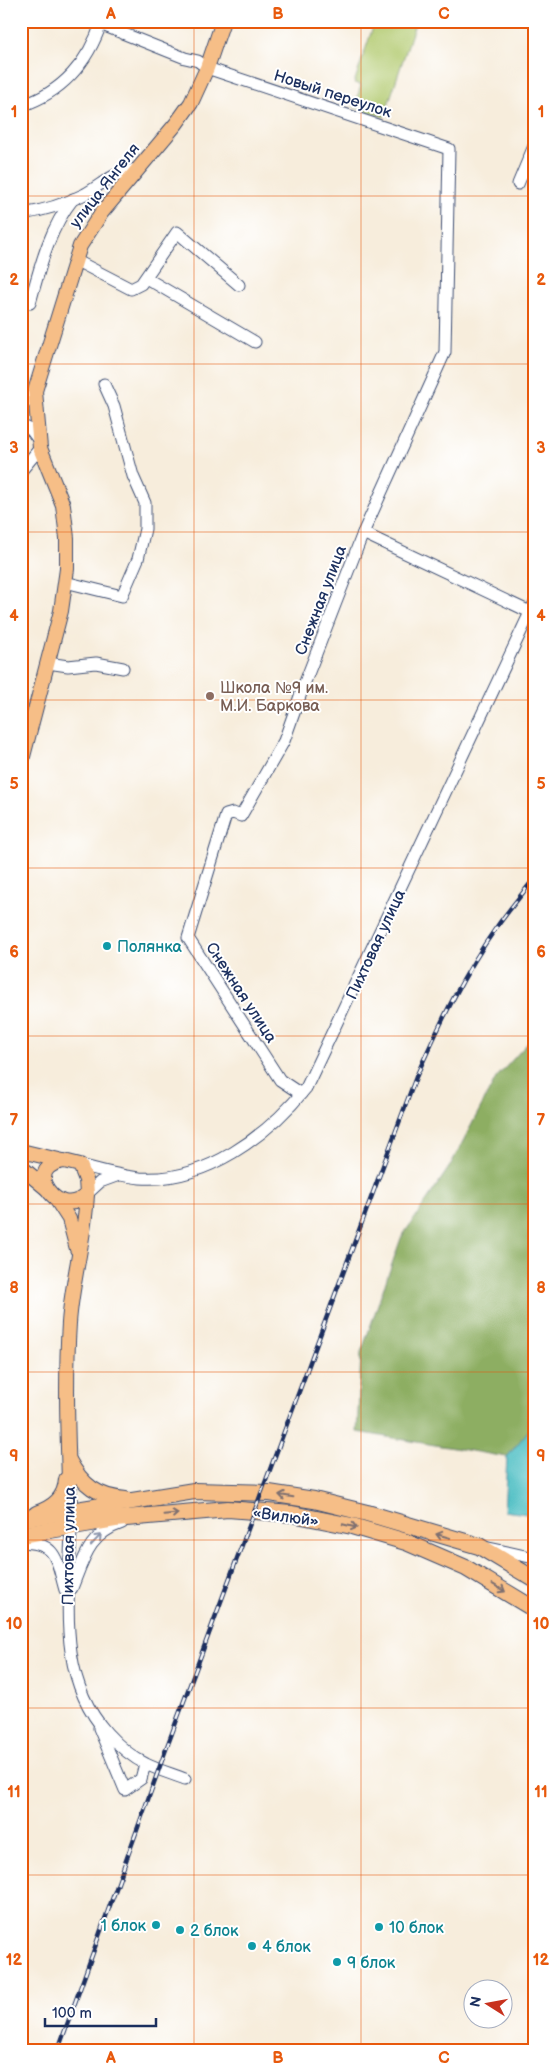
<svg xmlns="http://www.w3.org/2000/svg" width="555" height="2071" font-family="'Balsamiq Sans',sans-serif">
  <rect width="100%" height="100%" fill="#fff"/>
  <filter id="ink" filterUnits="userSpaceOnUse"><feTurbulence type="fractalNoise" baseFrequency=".02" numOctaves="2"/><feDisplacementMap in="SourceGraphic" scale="10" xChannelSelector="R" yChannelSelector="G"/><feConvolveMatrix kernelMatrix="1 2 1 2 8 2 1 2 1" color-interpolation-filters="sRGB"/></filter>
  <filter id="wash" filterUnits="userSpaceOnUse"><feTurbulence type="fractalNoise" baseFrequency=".0096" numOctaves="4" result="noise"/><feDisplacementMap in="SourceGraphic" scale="20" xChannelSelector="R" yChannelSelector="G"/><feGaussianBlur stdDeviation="1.12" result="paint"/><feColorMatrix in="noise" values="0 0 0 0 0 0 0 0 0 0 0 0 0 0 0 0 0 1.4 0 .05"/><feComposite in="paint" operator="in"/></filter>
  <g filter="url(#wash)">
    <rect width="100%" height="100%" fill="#f7eddc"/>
    <!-- green -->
    <polygon fill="#b2ca6f" stroke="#667c66" points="375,21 416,21 384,117 354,107 361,85 354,83"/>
    <!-- forest -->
    <polygon fill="#8dae62" stroke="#546e60" points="534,1036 534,1424 507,1457 357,1432 361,1353 401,1238 450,1166 496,1078"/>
    <!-- water -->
    <polygon fill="#50bfc4" stroke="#367791" points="534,1424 534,1517 526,1514 504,1511 507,1457"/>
  </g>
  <g filter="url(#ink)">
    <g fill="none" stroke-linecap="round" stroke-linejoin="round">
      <!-- minor casing -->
      <g stroke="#3c4c71" stroke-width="13">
        <g id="minor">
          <polyline points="92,21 185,58 198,61 207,68 449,149 445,352 363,533 305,682 284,741 241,816 233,813 226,815 188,938 280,1080 301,1094"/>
          <path d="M21 106C63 92 88 63 102 21"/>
          <polyline points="518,184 534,146"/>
          <path d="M21 214C43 211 65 204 85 194 106 182 112 172 138 169"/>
          <polyline points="75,260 131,289 141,284 177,232 239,285"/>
          <polyline points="146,278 255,342"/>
          <path d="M30 303C40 267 49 229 73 199"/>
          <polyline points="21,408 35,391"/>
          <polyline points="21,425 31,430 40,442"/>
          <polyline points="21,471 40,448"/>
          <polyline points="363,533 530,612"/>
          <polyline points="65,582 122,596 138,559 145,529 145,503 133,476 114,406 104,384"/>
          <polyline points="48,663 68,666 96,663 123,668"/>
          <path d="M80 1165C100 1170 120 1176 140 1178 205 1183 268 1135 306 1088L534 604"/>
          <polyline points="87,1194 100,1182 119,1175"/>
          <path d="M71 1526C70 1597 55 1675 107 1733 118 1745 131 1757 146 1764 158 1770 172 1774 185 1779"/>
          <path d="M21 1542C58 1543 56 1559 65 1590"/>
          <polyline points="489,1548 534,1558"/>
          <path d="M72 1588C84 1558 89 1534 122 1523"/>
          <polyline points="99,1728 125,1790 141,1779 145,1764"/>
        </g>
      </g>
      <!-- major casing -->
      <g stroke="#3c4c71" stroke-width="16">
        <g id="major">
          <polyline points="21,764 61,611 67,569 67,538 63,505 40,448 35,391 80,246 102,212 176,124 191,103 207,68 223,21"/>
          <polyline points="21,1151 63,1161"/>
          <path d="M64 1161 80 1165 86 1180 87 1194C71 1210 53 1202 44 1183 42 1169 51 1163 64 1161Z"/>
          <polyline points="21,1167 46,1188"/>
          <polyline points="56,1199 69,1219 77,1249"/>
          <path d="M69 1460C82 1485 98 1497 126 1499"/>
          <path d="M70 1510C68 1448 65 1385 69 1323 72 1280 85 1238 87 1194"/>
          <path d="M36 1513C53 1507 65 1498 66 1479"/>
        </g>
      </g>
      <!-- highway casing -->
      <g stroke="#3c4c71" stroke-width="18">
        <g id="highway">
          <polyline points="21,1519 194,1491 269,1493 314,1500 367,1513 479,1546 534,1579"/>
          <polyline points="21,1535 115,1519 228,1509 292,1514 352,1526 406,1542 466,1568 534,1609"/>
        </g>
      </g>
      <!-- minor -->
      <use href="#minor" stroke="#fff" stroke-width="11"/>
      <!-- major -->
      <use href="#major" stroke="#f6be87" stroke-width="14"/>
      <!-- highway -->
      <use href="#highway" stroke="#f6be87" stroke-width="16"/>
      <!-- rail casing -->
      <g stroke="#1b2f5e" stroke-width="4.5">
        <path id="rail" d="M58 2050 165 1752 416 1077C439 1026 463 974 496 928 508 911 521 895 534 879"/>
      </g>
      <!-- rail -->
      <use href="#rail" stroke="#fff" stroke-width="2.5" stroke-dasharray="8" stroke-linecap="butt"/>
    </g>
    <!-- one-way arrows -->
    <defs><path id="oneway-shaft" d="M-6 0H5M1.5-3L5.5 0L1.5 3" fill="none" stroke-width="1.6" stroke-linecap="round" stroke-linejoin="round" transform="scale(1.25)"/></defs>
    <g stroke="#7e6f70">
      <use href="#oneway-shaft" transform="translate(286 1496) rotate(-171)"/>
      <use href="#oneway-shaft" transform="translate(171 1514) rotate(-5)"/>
      <use href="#oneway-shaft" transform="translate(350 1526) rotate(13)"/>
      <use href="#oneway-shaft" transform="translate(443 1536) rotate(-164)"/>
      <use href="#oneway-shaft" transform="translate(499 1588) rotate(31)"/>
    </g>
    <use stroke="#8d97ae" href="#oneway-shaft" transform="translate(96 1540) rotate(-47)"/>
  </g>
  <!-- grid -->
  <path fill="none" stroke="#e8590c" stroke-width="1" stroke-opacity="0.55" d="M194 21V2050M361 21V2050M21 196H534M21 364H534M21 532H534M21 700H534M21 868H534M21 1036H534M21 1204H534M21 1372H534M21 1540H534M21 1708H534M21 1875H534"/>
  <!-- markers -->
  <circle fill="#8d6e63" stroke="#fff" stroke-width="2" cx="210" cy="696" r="5"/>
  <g fill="#0f9aa8" stroke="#fff" stroke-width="2">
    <circle cx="107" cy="946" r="5"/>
    <circle cx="156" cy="1925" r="5"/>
    <circle cx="379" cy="1927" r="5"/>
    <circle cx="180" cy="1930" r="5"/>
    <circle cx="252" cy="1946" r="5"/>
    <circle cx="337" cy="1962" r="5"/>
  </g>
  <g text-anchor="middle" stroke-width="4" stroke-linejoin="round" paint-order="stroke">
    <!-- street labels -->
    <g font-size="16" fill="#1b2f5e" stroke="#fff">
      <text transform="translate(333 93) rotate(18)" y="6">Новый переулок</text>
      <text transform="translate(104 185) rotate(-52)" y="6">улица Янгеля</text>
      <text transform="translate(320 600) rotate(-69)" y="6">Снежная улица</text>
      <text transform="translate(375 944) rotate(-65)" y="6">Пихтовая улица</text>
      <text transform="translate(242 992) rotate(57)" y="6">Снежная улица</text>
      <text transform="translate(286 1516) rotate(8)" y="6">«Вилюй»</text>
      <text transform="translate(68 1546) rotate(-89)" y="6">Пихтовая улица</text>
    </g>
    <!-- education labels -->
    <g font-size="16" fill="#785e54" stroke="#fff" text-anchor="start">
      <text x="220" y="693">Школа №9 им.<tspan x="220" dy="18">М.И. Баркова</tspan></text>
    </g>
    <!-- culture labels -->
    <g font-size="16" fill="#0d838f" stroke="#fff" text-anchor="start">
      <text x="117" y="952">Полянка</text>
      <text x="146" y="1931" text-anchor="end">1 блок</text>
      <text x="389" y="1933">10 блок</text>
      <text x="190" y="1936">2 блок</text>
      <text x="262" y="1952">4 блок</text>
      <text x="347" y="1968">9 блок</text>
    </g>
  </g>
  <!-- margin -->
  <rect width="555" height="2071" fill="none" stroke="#fff" stroke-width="55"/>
  <!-- north arrow -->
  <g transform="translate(488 2004) rotate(281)"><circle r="24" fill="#ffffff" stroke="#a4acbf"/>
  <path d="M0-4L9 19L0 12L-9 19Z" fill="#c8321e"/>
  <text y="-8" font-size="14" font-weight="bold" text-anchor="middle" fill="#1b2f5e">N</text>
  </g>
  <!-- scale -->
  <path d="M45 2018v8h111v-8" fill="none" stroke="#1b2f5e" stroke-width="2.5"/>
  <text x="52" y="2018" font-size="15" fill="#1b2f5e" stroke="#ffffff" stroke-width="4" paint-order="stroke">100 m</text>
  <rect x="28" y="28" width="500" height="2016" fill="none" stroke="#e8590c" stroke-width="2"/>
  <g font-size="16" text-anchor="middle" font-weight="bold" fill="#e8590c">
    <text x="111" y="19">A</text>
    <text x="278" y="19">B</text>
    <text x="444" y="19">C</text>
    <text x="14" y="117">1</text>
    <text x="541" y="117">1</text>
    <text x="14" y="285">2</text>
    <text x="541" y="285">2</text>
    <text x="14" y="453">3</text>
    <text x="541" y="453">3</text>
    <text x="14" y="621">4</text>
    <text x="541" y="621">4</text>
    <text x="14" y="789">5</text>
    <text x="541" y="789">5</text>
    <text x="14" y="957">6</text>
    <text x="541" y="957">6</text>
    <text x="14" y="1125">7</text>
    <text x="541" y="1125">7</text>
    <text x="14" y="1293">8</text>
    <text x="541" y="1293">8</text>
    <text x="14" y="1461">9</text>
    <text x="541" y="1461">9</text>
    <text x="14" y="1629">10</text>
    <text x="541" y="1629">10</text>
    <text x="14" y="1797">11</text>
    <text x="541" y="1797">11</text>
    <text x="14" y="1965">12</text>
    <text x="541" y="1965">12</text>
    <text x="111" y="2063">A</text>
    <text x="278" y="2063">B</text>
    <text x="444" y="2063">C</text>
  </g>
</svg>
